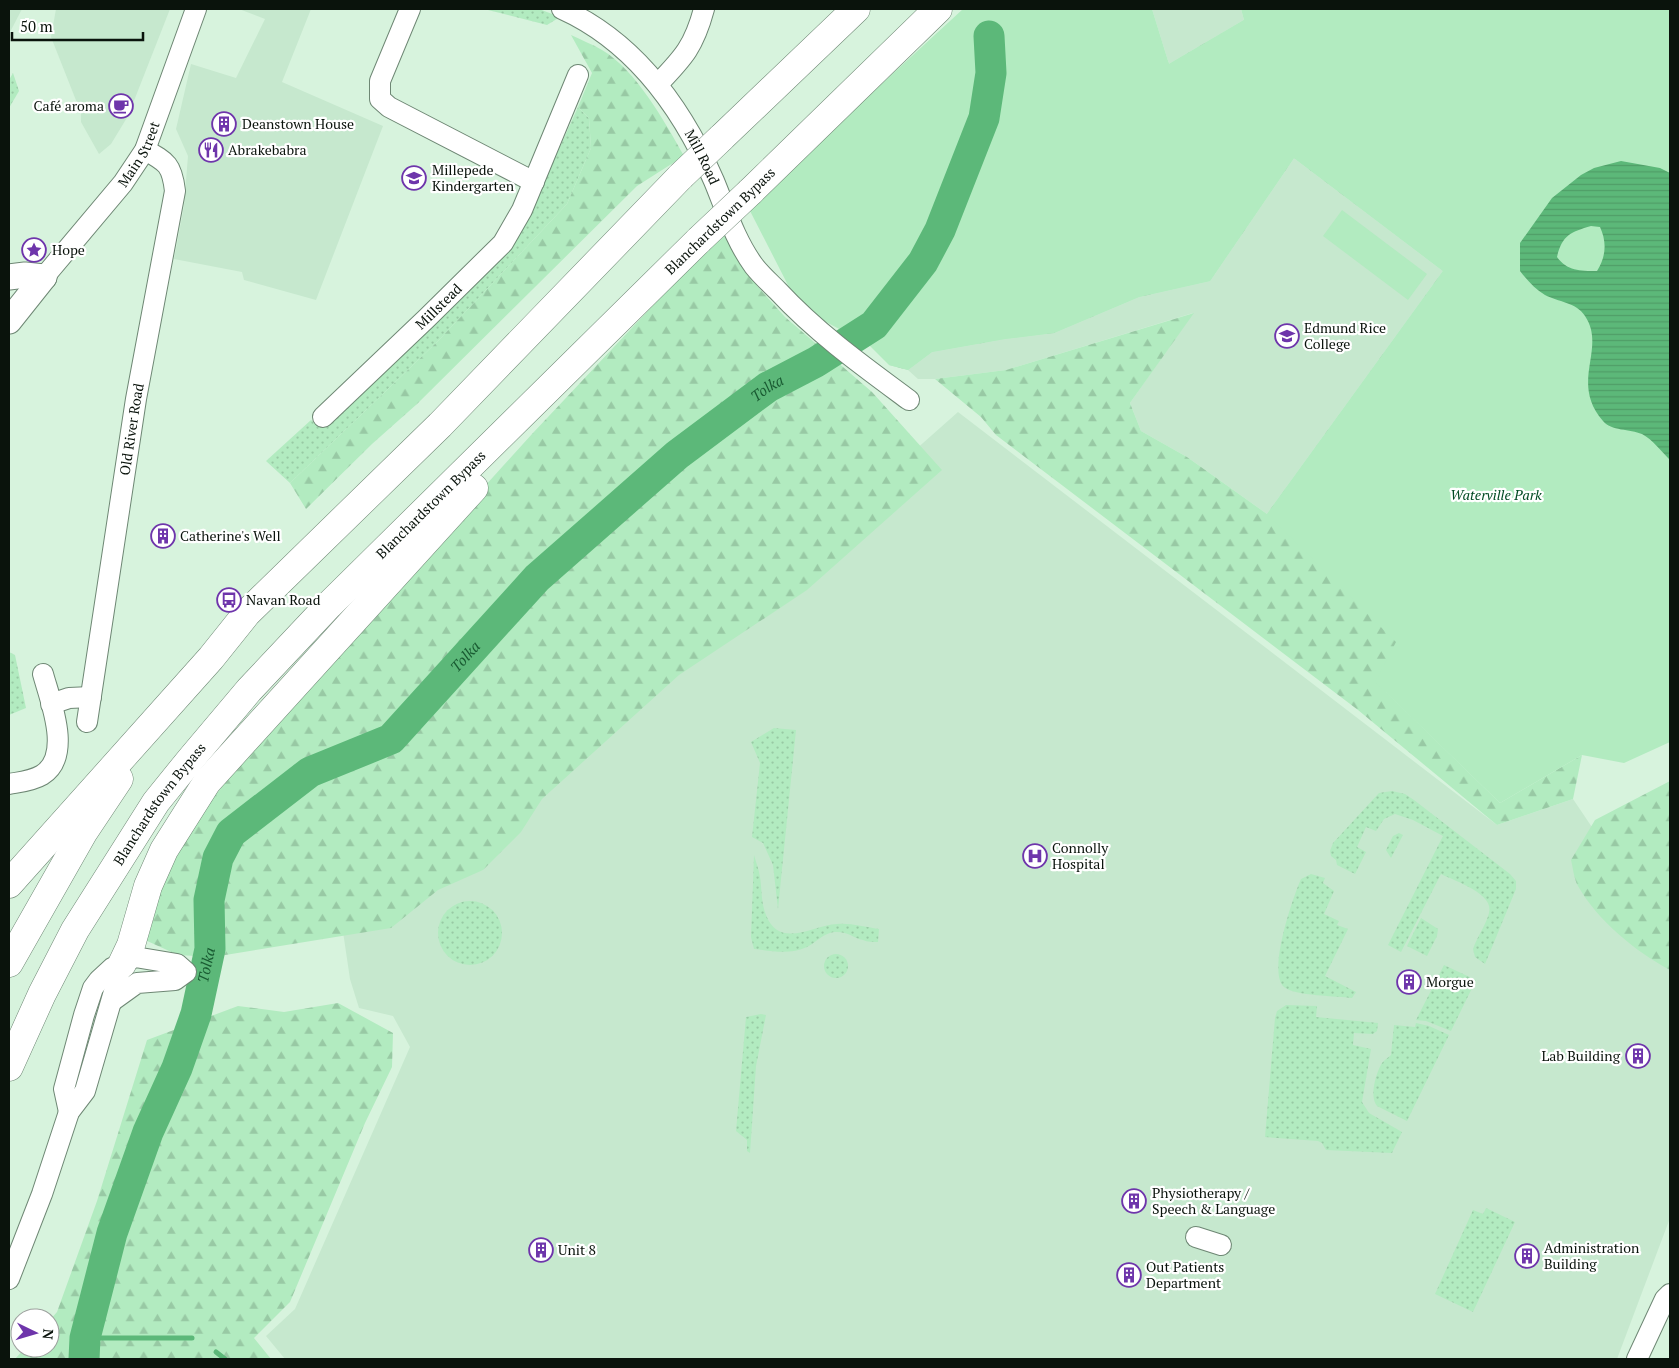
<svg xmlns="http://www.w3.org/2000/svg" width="1679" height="1368" font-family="'PT Serif',serif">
  <defs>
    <pattern id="grass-dots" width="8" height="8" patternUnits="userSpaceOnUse" patternTransform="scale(1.25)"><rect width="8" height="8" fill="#b2ebc0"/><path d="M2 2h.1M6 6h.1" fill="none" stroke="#98c9a4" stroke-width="1.8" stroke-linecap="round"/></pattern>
    <pattern id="forest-firs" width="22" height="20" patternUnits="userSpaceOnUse" patternTransform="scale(1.25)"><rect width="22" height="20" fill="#b2ebc0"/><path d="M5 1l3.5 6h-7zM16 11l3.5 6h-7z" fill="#98c9a4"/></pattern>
    <pattern id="water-rules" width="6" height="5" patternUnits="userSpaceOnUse" patternTransform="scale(1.25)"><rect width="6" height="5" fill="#5cb879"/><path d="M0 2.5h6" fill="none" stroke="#4f9d67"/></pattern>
  </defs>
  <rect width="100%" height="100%" fill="#d7f3dd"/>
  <!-- built -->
  <g fill="#c6e8ce">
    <polygon points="9,9 22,9 9,34"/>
    <polygon points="56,9 170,9 128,116 111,144 99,154 81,122 81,113 51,37"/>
    <polygon points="239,9 311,9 282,82 383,126 316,300 244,280 242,272 174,259 184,206 188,156 176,129 191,64 236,78 265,19"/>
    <polygon points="1152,9 1241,9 1244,20 1169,64"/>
    <polygon points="1294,158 1443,271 1267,514 1187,457 1141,431 1130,403 1193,313 1006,370 935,379 918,379 908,370 932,352 1005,339 1054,333 1139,297 1210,281"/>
    <polygon points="958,412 1497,825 1573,799 1670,943 1670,1218 1617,1359 285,1359 266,1336 295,1309 410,1047 393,1016 359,1008 350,979 342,925 421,888"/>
  </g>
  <!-- grass -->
  <g fill="url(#grass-dots)">
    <polygon points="484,9 539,9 560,17 547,25"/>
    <polygon points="13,73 19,91 9,108 9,80"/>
    <polygon points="578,107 589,118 591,148 567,204 438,341 290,483 266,461 311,420 321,428 424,330 531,211"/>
    <polygon points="9,652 15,655 26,708 9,715"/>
    <polygon points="774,728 796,730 778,909 773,865 763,843 752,837 760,763 751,742"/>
    <path d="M1392 791 1405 794 1414 800 1510 874 1516 881V889L1485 964 1475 957 1473 949C1477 937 1486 925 1489 913 1495 894 1455 881 1441 874L1401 952 1388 945 1443 836 1413 820 1395 814 1384 819 1376 831 1366 827 1357 847 1366 852 1355 874 1337 865 1336 860 1331 856 1330 851 1333 843 1379 793Z"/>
    <polygon points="1399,833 1403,835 1391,858 1386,850 1393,836"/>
    <path d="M754 855C756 862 759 870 760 877 762 889 761 903 766 915 780 950 813 925 837 924 852 923 864 927 879 929L878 942C873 942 867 942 863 940 853 938 848 931 834 932 822 934 817 942 807 947 790 955 772 951 754 949L751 937Z"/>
    <path d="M1311 874 1325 878 1323 883 1334 891 1324 914 1339 921 1337 925 1348 929 1325 976 1356 992 1352 998C1338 996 1294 996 1284 987 1267 972 1293 897 1301 879Z"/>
    <circle cx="470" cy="933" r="32"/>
    <polygon points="1421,918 1438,929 1437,936 1427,956 1407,946"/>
    <circle cx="836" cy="966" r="12"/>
    <polygon points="1444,965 1476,980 1451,1031 1426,1021 1416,1020"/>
    <polygon points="1286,1005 1317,1006 1316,1017 1378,1023 1377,1031 1373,1034 1354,1033 1353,1045 1371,1049 1362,1102 1369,1113 1402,1132 1392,1153 1326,1150 1322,1143 1318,1141 1265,1137 1275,1018 1277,1011"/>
    <polygon points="761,1014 766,1015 756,1066 750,1153 747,1151 747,1140 736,1131 746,1017"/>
    <path d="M1416 1023 1429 1026 1449 1035 1407 1121 1377 1106C1369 1096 1376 1073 1382 1063 1384 1060 1388 1058 1391 1055L1394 1025 1415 1027Z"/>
    <polygon points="1486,1208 1515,1222 1473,1312 1435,1294 1473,1210 1483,1214"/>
  </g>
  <!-- forest -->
  <g fill="url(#forest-firs)">
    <polygon points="1145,9 1169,64 1244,20 1447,243 1426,507 1386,692 1500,803 1582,755 1573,799 1497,825 1358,710 996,435 981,417 935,379 1006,370 1194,313 1130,403 1141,431 1187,457 1267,514 1443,271 1294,158 1210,281 1139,297 1054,333 1005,339 932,352 908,370 889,365 900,356"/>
    <path d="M571 35C581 40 592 44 602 50 636 70 665 122 684 156L637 186 417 404 372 444 306 509 290 483 438 341 567 204 591 148 589 118 578 107 592 73Z"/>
    <polygon points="726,228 757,286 785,317 872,392 942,470 807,590 679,675 542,799 521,832 483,870 438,890 391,928 213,957 178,955 145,940 159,890 197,818 293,698 532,434"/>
    <path d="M1670 781V970C1636 952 1597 920 1578 886 1574 879 1573 868 1571 860L1595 820Z"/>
    <polygon points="338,1003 393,1033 392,1067 365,1123 290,1302 254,1338 271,1359 15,1359 25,1348 50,1348 50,1320 57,1312 97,1201 147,1040 238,1006 284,1012"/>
  </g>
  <!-- park -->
  <g fill="#b2ebc0">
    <polygon points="963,9 1152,9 1169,64 1244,20 1241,9 1670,9 1670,742 1624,763 1582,755 1500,803 1375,682 1396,642 1267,514 1443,271 1294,158 1210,281 1139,297 1054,333 1005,339 932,352 908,370 889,365 869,345 813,315 789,287 748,207"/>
    <polygon points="1342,210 1427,274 1408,300 1323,236"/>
  </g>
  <!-- water -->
  <path fill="url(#water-rules)" fill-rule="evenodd" d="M1621 161 1660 168 1670 173V460C1661 451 1653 440 1642 434 1630 429 1611 431 1603 421 1569 382 1607 349 1585 316 1576 302 1558 302 1545 295 1535 289 1527 280 1520 271V243L1552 198 1581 175 1594 168ZM1591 226 1600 227C1607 242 1606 257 1597 271 1580 271 1567 271 1557 257 1562 235 1571 232 1591 226Z"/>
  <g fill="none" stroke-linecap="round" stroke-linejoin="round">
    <!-- stream -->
    <g stroke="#5cb879" stroke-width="5">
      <polyline points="85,1338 192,1338"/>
      <polyline points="216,1352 225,1359"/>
    </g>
    <!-- river -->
    <path stroke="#5cb879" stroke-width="31" id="s1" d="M84 1359 85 1338 112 1233 148 1132 177 1068 196 1014 210 949 209 900 218 858 231 833 310 772 391 739 537 578 677 455 768 387 816 362 874 325 923 262 940 230 984 118 991 73 989 36"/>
    <!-- minor casing -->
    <g stroke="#6e8774" stroke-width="22">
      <g id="minor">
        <polyline points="410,9 380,81 380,99 389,107 534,182"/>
        <path id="s2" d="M562 9C635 42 683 110 714 181 726 210 735 240 754 266 761 275 770 283 778 291 817 333 863 366 909 400"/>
        <path d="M658 84C684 57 694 46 704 9"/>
        <path id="s3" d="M44 277 123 183 145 150 196 9"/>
        <path id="s4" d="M323 417 427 318 503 243 522 210 578 75"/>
        <polyline points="51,704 69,698 91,697"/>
        <path id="s5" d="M87 722 136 399 175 191C172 165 167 162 145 150"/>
        <path d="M9 784C20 782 32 781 42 775 73 756 50 700 43 674"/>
        <polyline points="69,1112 64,1089 84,1015 93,988 99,980 112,968 135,957 177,964 186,972 175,980 137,983 112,1001"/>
        <polyline points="1196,1237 1221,1245"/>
        <polyline points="9,1279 42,1194 69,1112 85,1091 122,964"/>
        <polyline points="1637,1359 1665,1299 1670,1294"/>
      </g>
    </g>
    <!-- major casing -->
    <g stroke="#6e8774" stroke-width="27">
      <g id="major">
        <polyline points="9,277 25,275 44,277"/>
        <polyline points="9,321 44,277"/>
      </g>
    </g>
    <!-- highway casing -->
    <g stroke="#6e8774" stroke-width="29">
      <g id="highway">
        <polyline points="721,138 856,9"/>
        <polyline points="750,192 938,9"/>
        <polyline points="9,884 211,658 247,613 440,425 681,176"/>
        <polyline points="9,963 83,833 119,779"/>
        <polyline points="122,964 131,945 148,886 164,850 207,782 474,488"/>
        <path id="s6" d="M9 1067 42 994 75 930 156 802 190 760 249 690 329 605 699 240"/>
      </g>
    </g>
    <!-- minor -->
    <use href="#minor" stroke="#fff" stroke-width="20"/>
    <!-- major -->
    <use href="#major" stroke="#fff" stroke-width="25"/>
    <!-- highway -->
    <use href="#highway" stroke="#fff" stroke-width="28"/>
    <!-- highway-bridge casing -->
    <g stroke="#6e8774" stroke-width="29" stroke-linecap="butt">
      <g id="highway-bridge">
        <polyline points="681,176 721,138"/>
        <polyline points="699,240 750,192"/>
      </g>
    </g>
    <!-- highway-bridge -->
    <use href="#highway-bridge" stroke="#fff" stroke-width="28"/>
  </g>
  <!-- icons -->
  <defs>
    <g id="cafe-ring" transform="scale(1.25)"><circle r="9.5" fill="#fff" stroke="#6e35ab" stroke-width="1.5"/><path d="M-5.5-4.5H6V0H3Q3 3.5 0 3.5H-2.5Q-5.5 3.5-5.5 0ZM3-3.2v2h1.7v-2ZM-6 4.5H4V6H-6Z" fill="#6e35ab"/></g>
    <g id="building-ring" transform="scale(1.25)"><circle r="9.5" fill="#fff" stroke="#6e35ab" stroke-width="1.5"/><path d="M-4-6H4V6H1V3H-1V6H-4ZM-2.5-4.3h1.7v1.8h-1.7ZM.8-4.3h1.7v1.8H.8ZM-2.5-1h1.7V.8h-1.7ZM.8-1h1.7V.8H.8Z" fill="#6e35ab"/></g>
    <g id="restaurant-ring" transform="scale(1.25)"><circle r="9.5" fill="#fff" stroke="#6e35ab" stroke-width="1.5"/><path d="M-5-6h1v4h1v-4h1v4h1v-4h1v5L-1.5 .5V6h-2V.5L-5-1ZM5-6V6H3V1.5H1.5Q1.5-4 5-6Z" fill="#6e35ab"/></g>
    <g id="school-ring" transform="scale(1.25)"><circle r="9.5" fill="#fff" stroke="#6e35ab" stroke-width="1.5"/><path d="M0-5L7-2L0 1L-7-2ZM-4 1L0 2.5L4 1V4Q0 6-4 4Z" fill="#6e35ab"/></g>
    <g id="sight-ring" transform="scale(1.25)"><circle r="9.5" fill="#fff" stroke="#6e35ab" stroke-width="1.5"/><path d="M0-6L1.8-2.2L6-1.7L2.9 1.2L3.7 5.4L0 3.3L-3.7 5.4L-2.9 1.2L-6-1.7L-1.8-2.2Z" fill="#6e35ab"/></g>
    <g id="bus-ring" transform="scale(1.25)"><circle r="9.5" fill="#fff" stroke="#6e35ab" stroke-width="1.5"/><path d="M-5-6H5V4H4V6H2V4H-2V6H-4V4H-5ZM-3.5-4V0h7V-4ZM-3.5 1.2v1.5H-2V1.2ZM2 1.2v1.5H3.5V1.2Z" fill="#6e35ab"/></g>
    <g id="hospital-ring" transform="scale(1.25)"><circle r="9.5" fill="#fff" stroke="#6e35ab" stroke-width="1.5"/><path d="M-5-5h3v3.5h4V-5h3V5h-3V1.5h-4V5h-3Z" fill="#6e35ab"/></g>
  </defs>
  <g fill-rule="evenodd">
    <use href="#cafe-ring" x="121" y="106"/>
    <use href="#building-ring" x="224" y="124"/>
    <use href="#restaurant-ring" x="211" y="150"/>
    <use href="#school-ring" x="414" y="178"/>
    <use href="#sight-ring" x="34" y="250"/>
    <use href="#school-ring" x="1287" y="336"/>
    <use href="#building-ring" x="163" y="536"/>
    <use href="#bus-ring" x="229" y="600"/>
    <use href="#hospital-ring" x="1035" y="856"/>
    <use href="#building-ring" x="1409" y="982"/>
    <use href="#building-ring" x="1638" y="1056"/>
    <use href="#building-ring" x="1134" y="1201"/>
    <use href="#building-ring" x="541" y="1250"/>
    <use href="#building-ring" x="1527" y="1256"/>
    <use href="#building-ring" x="1129" y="1275"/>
  </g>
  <g text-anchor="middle" stroke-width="4.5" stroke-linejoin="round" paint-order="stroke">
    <!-- poi labels -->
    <g font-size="14" fill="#0a130c" stroke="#fff" text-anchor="start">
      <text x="104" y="111" text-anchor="end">Café aroma</text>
      <text x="242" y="129">Deanstown House</text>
      <text x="228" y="155">Abrakebabra</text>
      <text x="432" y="175">Millepede<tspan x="432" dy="16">Kindergarten</tspan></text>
      <text x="52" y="255">Hope</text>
      <text x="1304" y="333">Edmund Rice<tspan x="1304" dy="16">College</tspan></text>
      <text x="180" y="541">Catherine's Well</text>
      <text x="246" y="605">Navan Road</text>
      <text x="1052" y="853">Connolly<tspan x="1052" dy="16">Hospital</tspan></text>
      <text x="1426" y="987">Morgue</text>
      <text x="1620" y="1061" text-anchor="end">Lab Building</text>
      <text x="1152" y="1198">Physiotherapy /<tspan x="1152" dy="16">Speech &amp; Language</tspan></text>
      <text x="1544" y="1253">Administration<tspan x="1544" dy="16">Building</tspan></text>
      <text x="558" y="1255">Unit 8</text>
      <text x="1146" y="1272">Out Patients<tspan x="1146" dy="16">Department</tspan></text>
    </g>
    <!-- street labels -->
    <g font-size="14" fill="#0a130c" stroke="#fff">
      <text dy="5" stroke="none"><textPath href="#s3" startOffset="156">Main Street</textPath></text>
      <text dy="5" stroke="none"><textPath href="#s2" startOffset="208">Mill Road</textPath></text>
      <text transform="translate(720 221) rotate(-44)" y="5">Blanchardstown Bypass</text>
      <text dy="5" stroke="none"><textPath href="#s4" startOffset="160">Millstead</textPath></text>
      <text dy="5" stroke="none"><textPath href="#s5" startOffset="296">Old River Road</textPath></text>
      <text dy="5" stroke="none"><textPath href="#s6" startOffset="709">Blanchardstown Bypass</textPath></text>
      <text dy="5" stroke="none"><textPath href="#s6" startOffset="304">Blanchardstown Bypass</textPath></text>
    </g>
    <!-- park labels -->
    <g font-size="14" font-style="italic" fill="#004a22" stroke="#fff">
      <text x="1496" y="500">Waterville Park</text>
    </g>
    <!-- water labels -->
    <g font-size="15" font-style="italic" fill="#195b32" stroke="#fff">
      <text dy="5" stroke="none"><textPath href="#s1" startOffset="1254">Tolka</textPath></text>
      <text dy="5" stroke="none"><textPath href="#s1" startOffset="849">Tolka</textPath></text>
      <text dy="5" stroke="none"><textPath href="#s1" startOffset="414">Tolka</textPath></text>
    </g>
  </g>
  <!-- border -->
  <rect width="1679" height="1368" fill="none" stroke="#0a130c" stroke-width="20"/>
  <!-- north arrow -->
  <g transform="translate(35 1333) rotate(95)"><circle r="24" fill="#ffffff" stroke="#9da19e"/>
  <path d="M0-4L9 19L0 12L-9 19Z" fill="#6e35ab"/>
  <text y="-8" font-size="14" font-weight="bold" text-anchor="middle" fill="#0a130c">N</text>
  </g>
  <!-- scale -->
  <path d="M12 32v8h131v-8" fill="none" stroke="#0a130c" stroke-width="2.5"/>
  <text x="20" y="32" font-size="15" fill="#0a130c" stroke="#ffffff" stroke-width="4" paint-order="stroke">50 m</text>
</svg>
